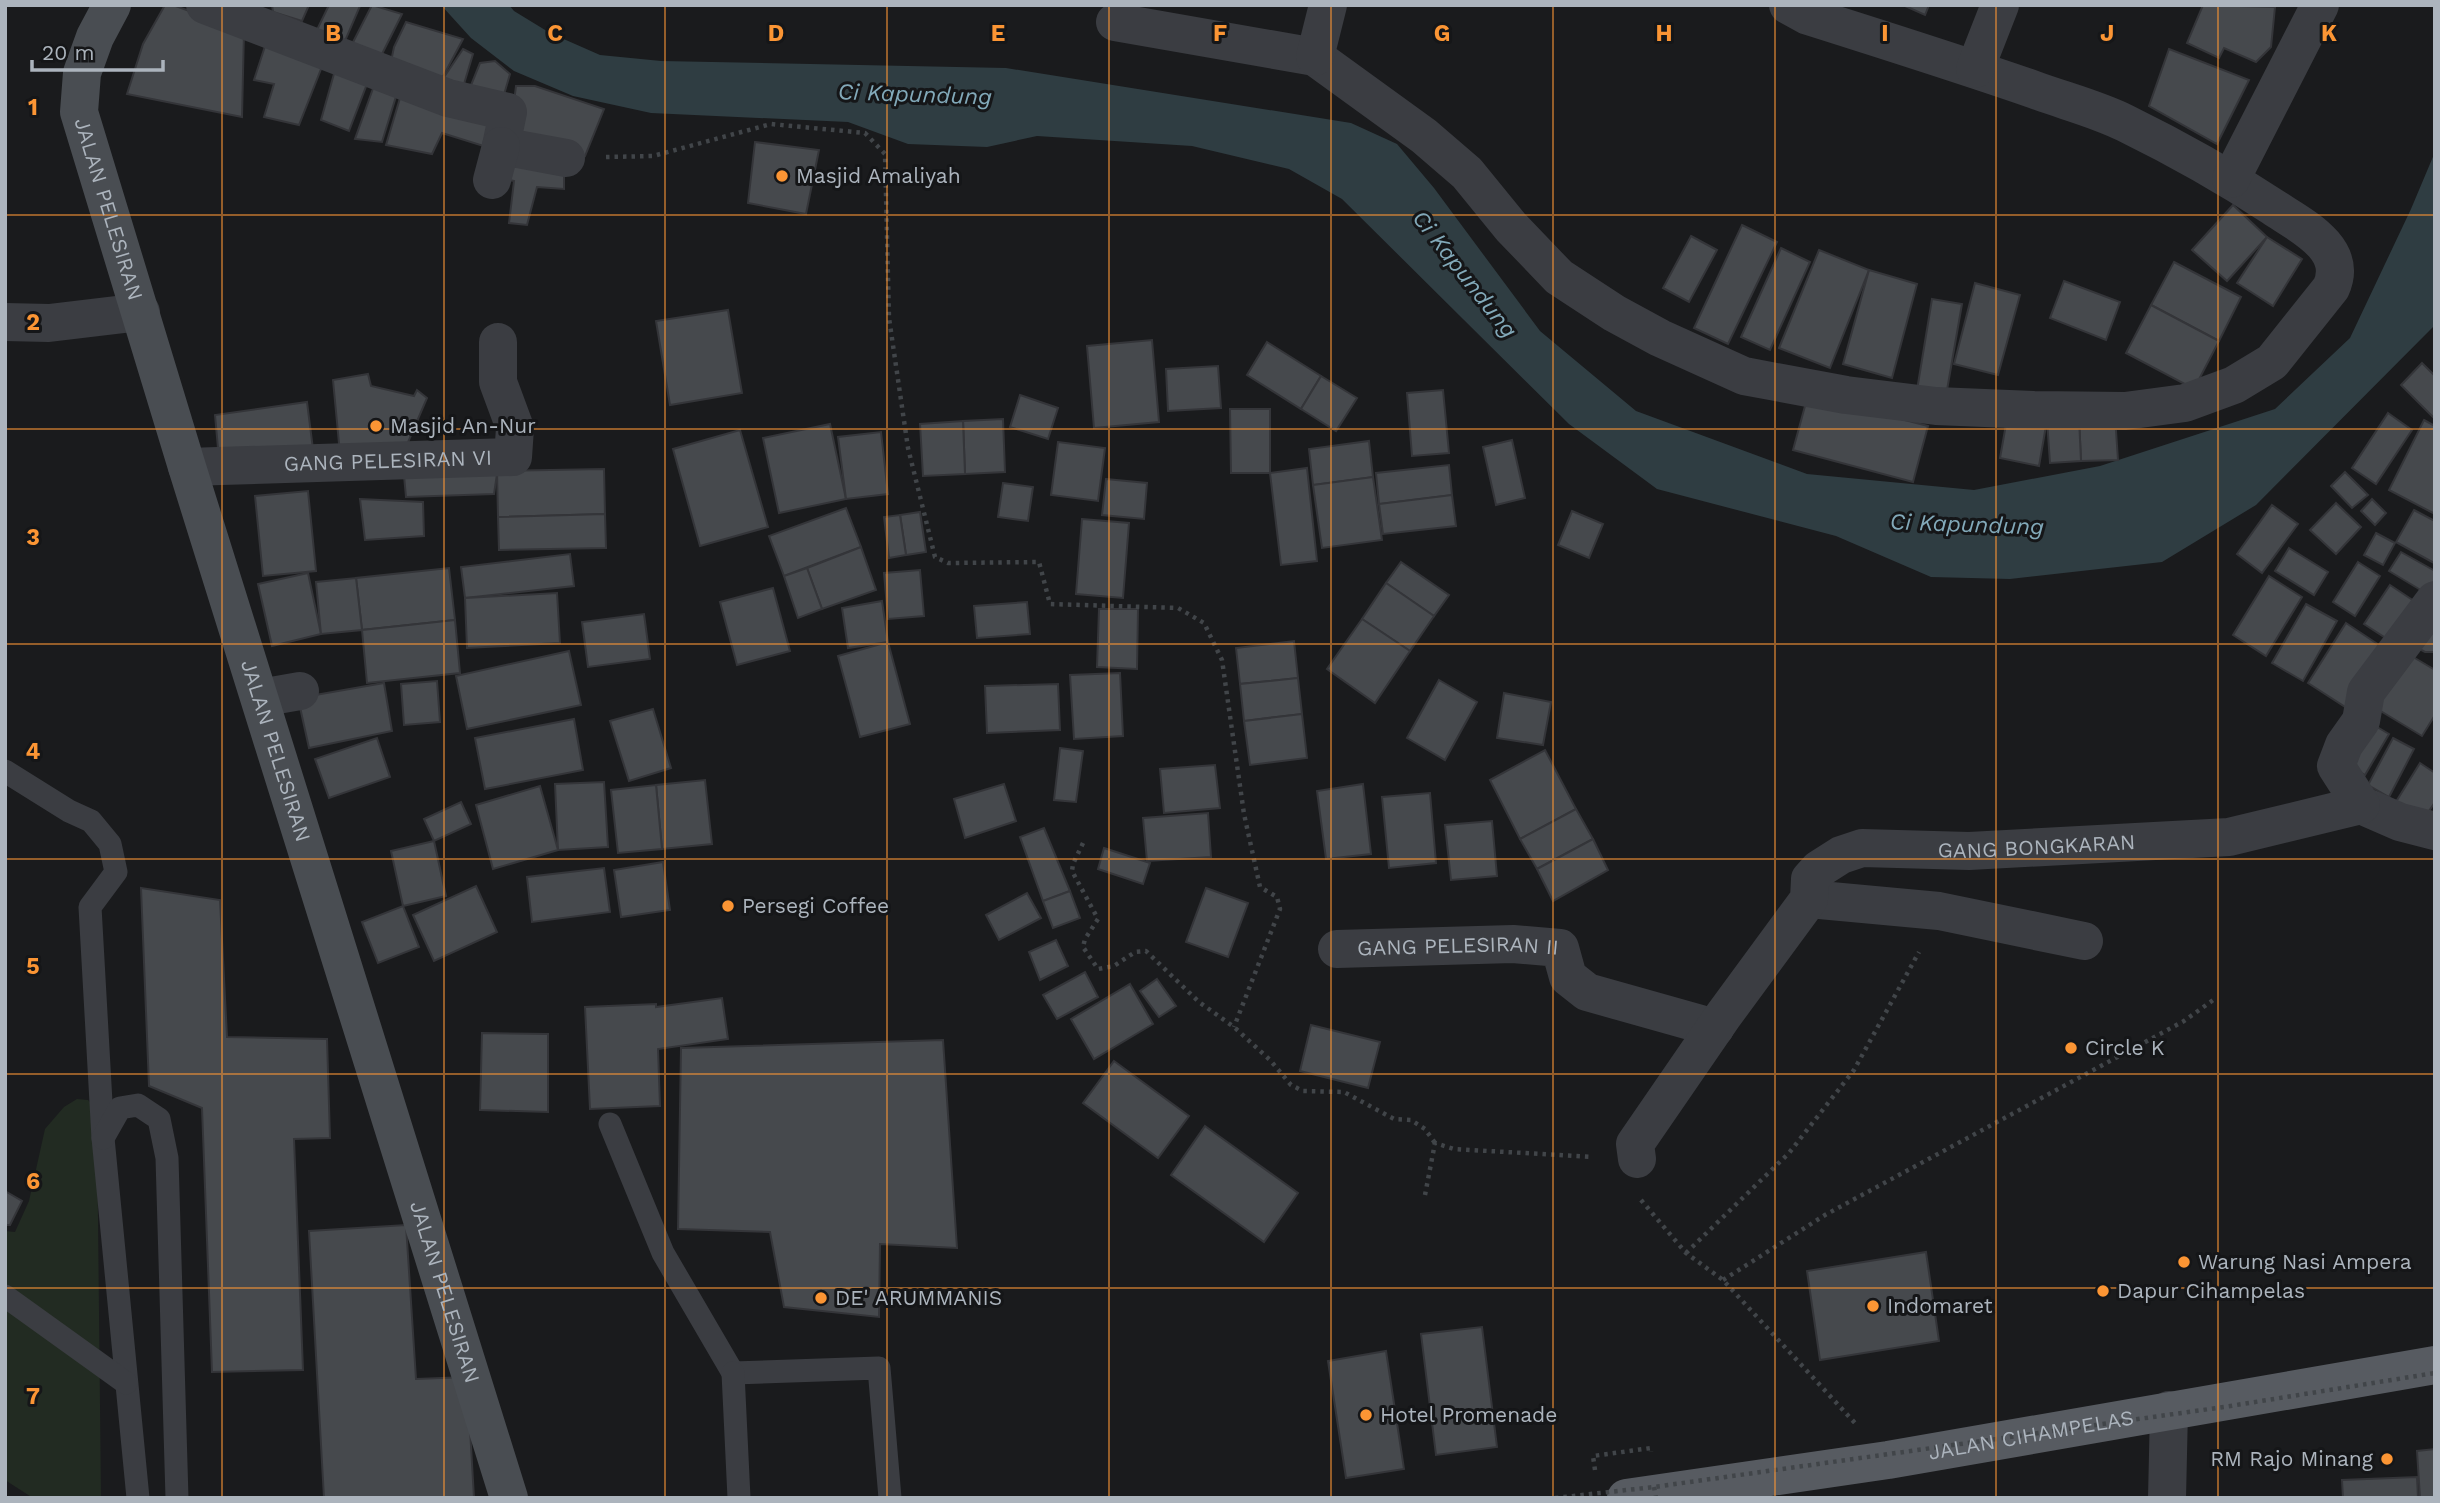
<svg xmlns="http://www.w3.org/2000/svg" width="2440" height="1503" font-family="'Work Sans',sans-serif">
  <rect width="100%" height="100%" fill="#1a1b1d"/>
  <!-- green -->
  <polygon fill="#222b22" points="77,1099 88,1100 95,1108 97,1124 101,1498 33,1498 5,1480 5,1231 15,1232 29,1201 45,1129 64,1107"/>
  <!-- water -->
  <polygon fill="#2f3d42" points="441,5 509,5 514,11 550,33 600,55 661,61 1006,68 1351,123 1397,144 1434,188 1540,331 1636,411 1807,474 1974,490 2100,466 2275,409 2350,338 2411,209 2435,152 2435,325 2256,505 2162,562 2010,579 1931,577 1836,536 1657,489 1569,424 1342,199 1289,169 1192,146 1037,136 987,147 908,144 848,122 651,113 573,96 514,71 471,38"/>
  <!-- building -->
  <g fill="#46494d" stroke="#343539" stroke-width="2">
    <polygon points="165,5 173,5 244,31 242,117 127,94 143,44"/>
    <polygon points="272,5 309,5 302,21 273,12"/>
    <polygon points="329,5 360,6 342,48 314,36"/>
    <polygon points="372,5 402,14 377,64 347,54"/>
    <polygon points="1903,5 1929,5 1925,15"/>
    <polygon points="2203,5 2275,7 2271,47 2256,62 2224,48 2219,58 2187,43"/>
    <polygon points="406,22 463,39 438,86 389,71 394,47"/>
    <polygon points="267,40 323,64 299,125 264,117 274,84 254,80"/>
    <polygon points="463,49 473,54 461,94 438,86"/>
    <polygon points="2169,49 2249,80 2217,144 2149,106"/>
    <polygon points="495,61 510,74 501,105 467,95 480,63"/>
    <polygon points="337,63 370,76 349,131 321,120"/>
    <polygon points="376,80 398,90 382,142 355,139"/>
    <polygon points="516,86 535,86 604,109 585,156 509,140"/>
    <polygon points="403,88 499,118 493,149 442,133 432,154 386,145"/>
    <polygon points="755,142 819,150 806,214 748,203"/>
    <polygon points="505,153 564,164 564,189 537,187 527,225 509,223 514,181 501,178"/>
    <polygon points="2233,205 2267,237 2227,281 2192,250"/>
    <polygon points="1742,225 1777,242 1728,344 1694,328"/>
    <polygon points="1691,236 1717,250 1689,302 1663,288"/>
    <polygon points="2267,237 2302,259 2273,306 2237,283"/>
    <polygon points="1781,248 1810,262 1770,350 1741,337"/>
    <polygon points="1819,250 1869,270 1830,368 1779,348"/>
    <polygon points="2174,262 2241,297 2219,341 2151,305"/>
    <polygon points="1869,270 1917,284 1892,378 1843,364"/>
    <polygon points="2064,281 2120,302 2106,340 2050,318"/>
    <polygon points="1975,283 2020,295 1998,375 1954,364"/>
    <polygon points="1932,299 1962,304 1946,396 1917,390"/>
    <polygon points="2151,305 2219,341 2194,389 2126,353"/>
    <polygon points="728,310 742,393 670,405 656,321"/>
    <polygon points="1152,340 1159,422 1094,428 1087,346"/>
    <polygon points="1267,342 1321,376 1301,409 1247,375"/>
    <polygon points="2422,363 2435,376 2435,419 2401,385"/>
    <polygon points="1218,366 1221,408 1168,411 1166,369"/>
    <polygon points="368,374 371,386 414,396 417,390 427,398 403,454 340,454 333,380"/>
    <polygon points="1321,376 1357,398 1336,431 1301,409"/>
    <polygon points="1443,390 1449,453 1412,456 1407,393"/>
    <polygon points="1020,395 1058,408 1048,439 1010,427"/>
    <polygon points="1808,395 1928,426 1913,482 1793,450"/>
    <polygon points="307,402 314,457 219,459 215,415"/>
    <polygon points="1230,409 1270,409 1270,473 1231,473"/>
    <polygon points="2008,413 2047,420 2039,466 2000,458"/>
    <polygon points="2388,413 2412,430 2376,484 2352,468"/>
    <polygon points="2115,416 2118,460 2081,461 2079,418"/>
    <polygon points="2079,418 2081,461 2050,463 2047,420"/>
    <polygon points="1003,419 1005,472 965,474 963,421"/>
    <polygon points="2424,420 2435,426 2435,514 2389,490"/>
    <polygon points="963,421 965,474 923,476 920,424"/>
    <polygon points="830,424 846,499 779,513 763,438"/>
    <polygon points="740,430 768,527 700,546 673,449"/>
    <polygon points="881,432 888,494 846,499 838,437"/>
    <polygon points="1512,440 1525,498 1496,505 1483,447"/>
    <polygon points="1369,441 1373,477 1313,485 1309,449"/>
    <polygon points="1058,442 1105,448 1098,501 1051,495"/>
    <polygon points="499,461 494,494 406,497 403,465"/>
    <polygon points="1449,465 1452,495 1379,504 1376,473"/>
    <polygon points="1307,468 1317,561 1281,565 1270,473"/>
    <polygon points="604,469 605,514 498,517 497,471"/>
    <polygon points="2345,472 2368,495 2352,508 2331,486"/>
    <polygon points="1373,477 1382,540 1322,548 1313,485"/>
    <polygon points="1106,479 1147,483 1144,519 1102,515"/>
    <polygon points="1003,483 1033,487 1028,521 998,517"/>
    <polygon points="308,491 316,571 263,576 255,496"/>
    <polygon points="1452,495 1456,526 1383,534 1379,504"/>
    <polygon points="360,499 423,502 424,536 365,540"/>
    <polygon points="2372,499 2386,513 2375,525 2361,511"/>
    <polygon points="2336,503 2361,527 2336,554 2310,530"/>
    <polygon points="2272,505 2298,524 2262,573 2237,554"/>
    <polygon points="846,508 861,547 784,576 769,536"/>
    <polygon points="2414,510 2435,521 2434,563 2396,542"/>
    <polygon points="1572,511 1603,524 1589,558 1558,545"/>
    <polygon points="920,512 926,552 906,555 900,515"/>
    <polygon points="605,514 606,548 499,550 498,517"/>
    <polygon points="900,515 906,555 889,558 884,517"/>
    <polygon points="1082,519 1129,523 1123,598 1076,594"/>
    <polygon points="2376,533 2395,543 2383,565 2364,555"/>
    <polygon points="861,547 876,590 822,609 807,568"/>
    <polygon points="2289,548 2328,572 2314,595 2275,571"/>
    <polygon points="2401,552 2435,571 2435,585 2429,595 2389,571"/>
    <polygon points="570,554 574,586 465,598 461,567"/>
    <polygon points="1401,562 1449,595 1434,616 1386,583"/>
    <polygon points="2358,562 2380,576 2355,616 2333,602"/>
    <polygon points="449,568 455,620 362,630 356,578"/>
    <polygon points="807,568 822,609 798,618 784,576"/>
    <polygon points="920,570 924,616 888,619 884,573"/>
    <polygon points="308,573 321,634 272,646 258,584"/>
    <polygon points="2269,576 2302,597 2266,656 2233,635"/>
    <polygon points="356,578 362,630 321,634 316,582"/>
    <polygon points="1386,583 1434,616 1410,651 1362,619"/>
    <polygon points="2390,585 2420,605 2395,644 2364,624"/>
    <polygon points="773,588 790,651 737,665 720,602"/>
    <polygon points="557,593 560,643 467,648 465,598"/>
    <polygon points="882,601 888,642 848,648 842,608"/>
    <polygon points="1027,602 1030,634 977,638 974,606"/>
    <polygon points="2306,604 2337,621 2303,681 2272,663"/>
    <polygon points="1099,609 1138,609 1137,669 1097,667"/>
    <polygon points="644,614 650,659 588,667 582,622"/>
    <polygon points="1362,619 1410,651 1375,703 1327,669"/>
    <polygon points="455,620 460,673 367,683 362,630"/>
    <polygon points="2435,620 2435,652 2425,652 2412,645"/>
    <polygon points="2346,623 2388,651 2350,710 2308,683"/>
    <polygon points="1294,641 1298,678 1240,684 1236,648"/>
    <polygon points="888,642 910,724 860,737 838,656"/>
    <polygon points="569,651 581,705 467,729 456,676"/>
    <polygon points="2403,651 2435,670 2435,715 2422,736 2369,704"/>
    <polygon points="1120,673 1123,736 1074,739 1070,675"/>
    <polygon points="1298,678 1302,714 1244,721 1240,684"/>
    <polygon points="1439,680 1477,702 1445,760 1407,738"/>
    <polygon points="437,681 440,722 404,725 401,684"/>
    <polygon points="384,683 392,731 309,748 298,698"/>
    <polygon points="1058,684 1060,730 987,733 985,686"/>
    <polygon points="1504,693 1551,702 1543,745 1497,738"/>
    <polygon points="653,709 671,768 629,781 610,721"/>
    <polygon points="1302,714 1307,758 1250,765 1244,721"/>
    <polygon points="574,719 583,770 485,789 475,738"/>
    <polygon points="2367,721 2389,734 2365,775 2344,762"/>
    <polygon points="377,738 390,777 329,798 315,759"/>
    <polygon points="2393,738 2414,749 2389,797 2368,785"/>
    <polygon points="1060,748 1083,751 1076,802 1054,800"/>
    <polygon points="1545,750 1576,809 1520,839 1490,780"/>
    <polygon points="2420,763 2435,773 2435,802 2421,823 2394,805"/>
    <polygon points="1215,765 1220,808 1164,813 1160,769"/>
    <polygon points="705,780 712,844 662,849 656,785"/>
    <polygon points="604,782 608,847 558,850 555,784"/>
    <polygon points="1004,784 1016,821 965,838 954,799"/>
    <polygon points="1363,784 1371,854 1326,859 1317,791"/>
    <polygon points="656,785 662,849 618,853 611,790"/>
    <polygon points="540,786 558,850 493,869 476,805"/>
    <polygon points="1430,793 1436,863 1389,868 1382,797"/>
    <polygon points="461,802 471,824 434,841 424,819"/>
    <polygon points="1576,809 1593,839 1537,869 1520,839"/>
    <polygon points="1208,813 1211,857 1147,861 1143,818"/>
    <polygon points="1492,821 1497,876 1451,880 1445,825"/>
    <polygon points="1044,828 1070,891 1043,901 1020,837"/>
    <polygon points="1593,839 1608,870 1553,901 1537,869"/>
    <polygon points="434,841 446,896 403,906 391,851"/>
    <polygon points="1104,848 1150,863 1143,884 1098,869"/>
    <polygon points="663,862 670,910 621,917 614,870"/>
    <polygon points="604,868 610,912 532,922 527,877"/>
    <polygon points="476,886 497,932 434,961 413,915"/>
    <polygon points="141,888 220,900 227,1037 327,1039 330,1138 294,1139 303,1370 212,1372 202,1108 149,1086"/>
    <polygon points="1206,888 1248,903 1228,957 1186,942"/>
    <polygon points="1070,891 1080,918 1053,928 1043,901"/>
    <polygon points="1027,893 1041,918 999,940 986,915"/>
    <polygon points="403,906 419,947 378,963 362,922"/>
    <polygon points="1056,940 1068,966 1040,980 1029,952"/>
    <polygon points="1085,972 1098,997 1057,1019 1043,995"/>
    <polygon points="1157,979 1176,1006 1159,1017 1140,991"/>
    <polygon points="1130,984 1153,1024 1094,1059 1071,1019"/>
    <polygon points="722,998 728,1039 658,1049 660,1106 590,1109 585,1007 656,1004 656,1007"/>
    <polygon points="1311,1025 1380,1042 1368,1088 1300,1071"/>
    <polygon points="482,1033 548,1034 548,1112 480,1110"/>
    <polygon points="943,1040 957,1248 880,1244 879,1317 784,1307 770,1232 678,1229 681,1048"/>
    <polygon points="1114,1061 1189,1116 1158,1158 1083,1103"/>
    <polygon points="1205,1126 1298,1193 1264,1242 1171,1175"/>
    <polygon points="5,1191 22,1201 10,1225 5,1225"/>
    <polygon points="406,1225 416,1379 467,1377 474,1498 324,1498 309,1231"/>
    <polygon points="1926,1252 1939,1341 1820,1360 1807,1271"/>
    <polygon points="1482,1327 1497,1447 1436,1455 1421,1334"/>
    <polygon points="1386,1351 1404,1469 1346,1478 1328,1361"/>
    <polygon points="2435,1449 2435,1498 2420,1498 2417,1451"/>
    <polygon points="2417,1477 2418,1498 2343,1498 2342,1480"/>
  </g>
  <g fill="none" stroke-linecap="round" stroke-linejoin="round">
    <!-- path -->
    <g stroke="#414549" stroke-width="4.5" stroke-dasharray="3.5 5" stroke-linecap="butt">
      <polyline points="606,157 653,156 771,124 865,133 885,154 889,318 908,448 935,557 948,563 1039,562 1050,604 1178,608 1204,623 1222,660 1244,814 1260,887 1277,897 1280,909 1234,1027"/>
      <polyline points="1083,843 1073,864 1072,871 1098,919 1085,939 1083,947 1098,969 1114,966 1135,952 1146,951 1199,1002 1234,1027 1270,1060 1291,1085 1303,1091 1344,1092 1394,1119 1411,1120 1425,1129 1435,1143"/>
      <polyline points="1425,1195 1435,1143 1454,1149 1593,1157"/>
      <polyline points="1641,1200 1686,1253 1723,1280 1855,1423"/>
      <polyline points="1686,1253 1789,1153 1854,1070 1919,952"/>
      <polyline points="1723,1280 1825,1215 2184,1021 2216,998"/>
      <polyline points="1595,1470 1593,1456 1651,1448 1651,1452"/>
    </g>
    <!-- lane -->
    <g stroke="#3b3d42" stroke-width="23">
      <polyline points="5,771 69,811 91,821 110,844 116,872 90,907 103,1138 138,1498"/>
      <polyline points="610,1124 663,1253 733,1373 879,1368 890,1498"/>
      <polyline points="103,1138 120,1108 138,1105 159,1119 167,1158 177,1498"/>
      <polyline points="5,1296 126,1383"/>
      <polyline points="733,1373 739,1498"/>
    </g>
    <!-- street -->
    <g stroke="#3b3d42" stroke-width="38">
      <polyline points="205,5 448,98 508,112 501,146 566,158"/>
      <path d="M1115 22 1315 57 1424 136 1467 173 1511 227 1559 277 1614 313 1660 338 1744 376 1846 395 1936 406 2034 410 2125 411 2185 403 2234 385 2272 362 2331 288C2349 248 2300 225 2273 207 2226 176 2176 148 2125 123 2097 109 2065 101 2035 90 1960 64 1884 40 1808 16L1788 5"/>
      <polyline points="1315,57 1328,5"/>
      <polyline points="1975,69 2000,5"/>
      <polyline points="2231,179 2320,5"/>
      <polyline points="492,180 501,146"/>
      <polyline points="5,322 49,323 141,312"/>
      <path id="s1" d="M187 467 513 457 515 428 498 382V342"/>
      <polyline points="260,698 300,691"/>
      <polyline points="2361,805 2400,822 2435,831"/>
      <polyline points="1809,899 1939,911 2084,941"/>
      <path id="s2" d="M1337 949 1513 944 1560 948 1568 977 1587 992 1715 1028"/>
      <path id="s3" d="M1637 1159 1635 1144 1723 1016 1809 899 1810 879 1819 869 1841 855 1862 848 1969 851 2229 837 2361 805 2336 766 2344 745 2361 721 2366 692 2435 600"/>
      <polyline points="2167,1498 2169,1410"/>
    </g>
    <!-- secondary -->
    <path stroke="#494d52" stroke-width="38" id="s4" d="M112 5 95 37 82 73 79 112 187 467 509 1498"/>
    <!-- primary -->
    <path stroke="#575b61" stroke-width="38" id="s5" d="M1626 1498 1888 1460 2435 1365"/>
    <!-- path-bridge -->
    <g stroke="#414549" stroke-width="4.5" stroke-dasharray="3.5 5" stroke-linecap="butt">
      <polyline points="1654,1487 1656,1498"/>
      <polyline points="1555,1498 1654,1487 2224,1407 2435,1373"/>
    </g>
  </g>
  <!-- grid -->
  <path fill="none" stroke="#fb9534" stroke-width="2" stroke-opacity="0.55" d="M222 5V1498M444 5V1498M665 5V1498M887 5V1498M1109 5V1498M1331 5V1498M1553 5V1498M1775 5V1498M1996 5V1498M2218 5V1498M5 215H2435M5 429H2435M5 644H2435M5 859H2435M5 1074H2435M5 1288H2435"/>
  <!-- markers -->
  <g fill="#fb9534" stroke="#151618" stroke-width="2.5">
    <circle cx="782" cy="176" r="7"/>
    <circle cx="376" cy="426" r="7"/>
    <circle cx="728" cy="906" r="7"/>
    <circle cx="2071" cy="1048" r="7"/>
    <circle cx="2184" cy="1262" r="7"/>
    <circle cx="2103" cy="1291" r="7"/>
    <circle cx="821" cy="1298" r="7"/>
    <circle cx="1873" cy="1306" r="7"/>
    <circle cx="1366" cy="1415" r="7"/>
    <circle cx="2387" cy="1459" r="7"/>
  </g>
  <g text-anchor="middle" stroke-width="6" stroke-linejoin="round" paint-order="stroke">
    <!-- poi labels -->
    <g font-size="21" fill="#acb4bd" stroke="#151618" text-anchor="start">
      <text x="796" y="183">Masjid Amaliyah</text>
      <text x="390" y="433">Masjid An-Nur</text>
      <text x="742" y="913">Persegi Coffee</text>
      <text x="2085" y="1055">Circle K</text>
      <text x="2198" y="1269">Warung Nasi Ampera</text>
      <text x="2117" y="1298">Dapur Cihampelas</text>
      <text x="835" y="1305">DE' ARUMMANIS</text>
      <text x="1887" y="1313">Indomaret</text>
      <text x="1380" y="1422">Hotel Promenade</text>
      <text x="2373" y="1466" text-anchor="end">RM Rajo Minang</text>
    </g>
    <!-- street labels -->
    <g font-size="21" fill="#acb4bd" stroke="#151618">
      <text dy="7" stroke="none"><textPath href="#s4" startOffset="215">JALAN PELESIRAN</textPath></text>
      <text dy="7" stroke="none"><textPath href="#s1" startOffset="201">GANG PELESIRAN VI</textPath></text>
      <text dy="7" stroke="none"><textPath href="#s4" startOffset="782">JALAN PELESIRAN</textPath></text>
      <text dy="7" stroke="none"><textPath href="#s3" startOffset="572">GANG BONGKARAN</textPath></text>
      <text dy="7" stroke="none"><textPath href="#s2" startOffset="121">GANG PELESIRAN II</textPath></text>
      <text dy="7" stroke="none"><textPath href="#s4" startOffset="1349">JALAN PELESIRAN</textPath></text>
      <text dy="7" stroke="none"><textPath href="#s5" startOffset="410">JALAN CIHAMPELAS</textPath></text>
    </g>
    <!-- water labels -->
    <g font-size="23" font-style="italic" fill="#82a9b9" stroke="#151618">
      <text transform="translate(915 94) rotate(2)" y="8">Ci Kapundung</text>
      <text transform="translate(1465 274) rotate(52)" y="8">Ci Kapundung</text>
      <text transform="translate(1967 524) rotate(2)" y="8">Ci Kapundung</text>
    </g>
  </g>
  <g font-size="23" text-anchor="middle" font-weight="bold" fill="#fb9534" stroke="#151618" stroke-width="6" stroke-linejoin="round" paint-order="stroke">
    <text x="333" y="41">B</text>
    <text x="555" y="41">C</text>
    <text x="776" y="41">D</text>
    <text x="998" y="41">E</text>
    <text x="1220" y="41">F</text>
    <text x="1442" y="41">G</text>
    <text x="1664" y="41">H</text>
    <text x="1885" y="41">I</text>
    <text x="2107" y="41">J</text>
    <text x="2329" y="41">K</text>
    <text x="33" y="115">1</text>
    <text x="33" y="330">2</text>
    <text x="33" y="545">3</text>
    <text x="33" y="759">4</text>
    <text x="33" y="974">5</text>
    <text x="33" y="1189">6</text>
    <text x="33" y="1404">7</text>
  </g>
  <!-- border -->
  <rect width="2440" height="1503" fill="none" stroke="#acb4bd" stroke-width="14"/>
  <!-- scale -->
  <path d="M32 60v10h131v-10" fill="none" stroke="#acb4bd" stroke-width="3.5"/>
  <text x="42" y="60" font-size="21" fill="#acb4bd" stroke="#151618" stroke-width="5" paint-order="stroke">20 m</text>
</svg>
